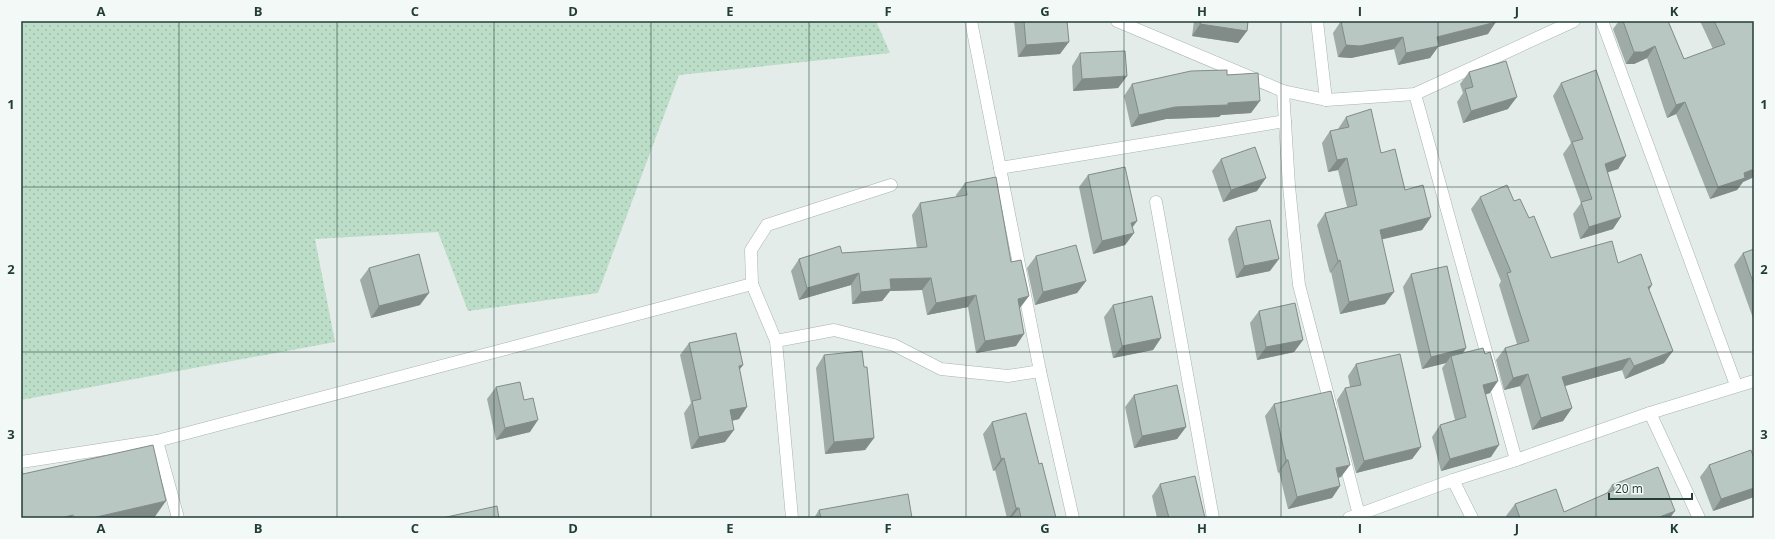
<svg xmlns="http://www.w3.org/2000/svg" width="1775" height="539" font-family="'Open Sans',sans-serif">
  <defs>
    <pattern id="grass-dots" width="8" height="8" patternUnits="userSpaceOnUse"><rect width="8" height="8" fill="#bcddc7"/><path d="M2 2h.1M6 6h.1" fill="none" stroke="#a1bfac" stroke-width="1.8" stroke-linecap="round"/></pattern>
  </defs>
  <rect width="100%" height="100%" fill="#e3ece9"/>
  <!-- grass -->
  <polygon fill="url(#grass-dots)" points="21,21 876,21 890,53 679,75 598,293 468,311 438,232 315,239 335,342 21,400"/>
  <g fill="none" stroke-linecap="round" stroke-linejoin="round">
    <!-- street casing -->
    <g stroke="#a6b4b0" stroke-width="13">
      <g id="street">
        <polyline points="971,21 1040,371 1073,518"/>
        <polyline points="1117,21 1283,91 1326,100 1415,94 1574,21"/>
        <polyline points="1317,21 1326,100"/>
        <polyline points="1602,21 1736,385"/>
        <polyline points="1283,91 1289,186 1299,285 1331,407"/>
        <polyline points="1415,94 1516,460"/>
        <polyline points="1000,168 1285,121"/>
        <polyline points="1156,202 1213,518"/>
        <polyline points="776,341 834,330 894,345 941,369 1008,376 1040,371"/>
        <polyline points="1650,413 1699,518"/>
        <polyline points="157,441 178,518"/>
        <polyline points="1343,453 1359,515"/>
        <polyline points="21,462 157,441 752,284"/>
        <polyline points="1453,480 1472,518"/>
        <polyline points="792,518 776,341 752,284 751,250 767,225 891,185"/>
      </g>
    </g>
    <!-- secondary casing -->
    <g stroke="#a1b8b2" stroke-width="13">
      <polyline id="secondary" points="1349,518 1453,480 1516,460 1650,413 1754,381"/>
    </g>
    <!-- street -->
    <use href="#street" stroke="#fff" stroke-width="12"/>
    <!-- secondary -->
    <use href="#secondary" stroke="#fff" stroke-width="12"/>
  </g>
  <!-- wall -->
  <g fill="#9eaba7">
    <polygon points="1014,21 1067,21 1060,54 1018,57"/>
    <polygon points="1194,21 1248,21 1247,31 1238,43 1192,36"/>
    <polygon points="1341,21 1488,34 1438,47 1430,58 1398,65 1394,49 1351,58 1338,57 1333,33"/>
    <polygon points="1619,21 1668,21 1684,59 1713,49 1700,21 1754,21 1754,177 1743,182 1737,190 1710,199 1676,114 1667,118 1647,58 1634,64 1626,64 1613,29"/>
    <polygon points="1080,53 1127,76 1118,88 1073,91 1072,66"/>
    <polygon points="1469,72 1508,109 1463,123 1457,102 1463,93 1460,84"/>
    <polygon points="1227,75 1251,113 1221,115 1219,117 1166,119 1131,127 1124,96 1132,84"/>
    <polygon points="1561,83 1626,156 1618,169 1608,172 1613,229 1580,239 1573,214 1581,203 1563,154 1571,143 1553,96"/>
    <polygon points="1346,117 1381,153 1405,190 1431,217 1422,230 1382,239 1385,304 1340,314 1331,272 1330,273 1317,225 1325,213 1347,207 1338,170 1328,172 1322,143 1330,131 1338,129"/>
    <polygon points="1221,159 1257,191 1223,202 1212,171"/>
    <polygon points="1088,175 1137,221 1132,228 1134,233 1125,245 1093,254 1079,187"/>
    <polygon points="965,183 1011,262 1020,308 1019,309 1016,346 976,353 968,307 927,315 922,290 890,291 882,301 852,304 851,285 799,300 791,271 799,259 842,253 917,248 912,215 920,203 956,197 956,195"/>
    <polygon points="1480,197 1514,201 1529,218 1551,258 1618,263 1649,290 1664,363 1625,379 1622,370 1565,386 1572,408 1563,421 1532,430 1520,386 1504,390 1496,360 1505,348 1517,344 1499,285 1501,281 1471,209"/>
    <polygon points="1236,227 1270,271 1236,278 1228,239"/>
    <polygon points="1754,249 1754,321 1734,265 1743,253"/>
    <polygon points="1036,256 1086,281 1077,293 1035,305 1027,268"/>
    <polygon points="369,268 420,305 371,318 360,280"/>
    <polygon points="1411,274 1466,348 1463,353 1490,393 1485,395 1491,457 1441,471 1432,437 1440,425 1455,420 1442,368 1446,363 1422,369 1403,287"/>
    <polygon points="1113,305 1161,338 1153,350 1113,358 1104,317"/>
    <polygon points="1259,311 1303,340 1294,352 1257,360 1250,323"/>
    <polygon points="689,343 743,365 739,370 739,419 732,421 725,442 691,449 684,413 691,403 680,355"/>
    <polygon points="824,355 874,438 865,450 825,454 816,368"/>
    <polygon points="1356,364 1421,447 1412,459 1356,473 1337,400 1345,388 1350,387 1348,376"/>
    <polygon points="496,387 530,432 496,440 487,399"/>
    <polygon points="1134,395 1186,427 1177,439 1134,448 1125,407"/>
    <polygon points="1274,404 1341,477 1338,478 1340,486 1332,498 1288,509 1279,472 1278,473 1265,416"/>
    <polygon points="992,422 1039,464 1056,518 1007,518 995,470 993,471 983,434"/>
    <polygon points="1754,459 1754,497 1713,511 1700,477 1709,465"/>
    <polygon points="1160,484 1205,518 1157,518 1152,496"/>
    <polygon points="1612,485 1670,518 1507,518 1506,516 1515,504 1564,512 1606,494"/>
    <polygon points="819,510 912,518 814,518"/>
  </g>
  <!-- shaded-wall -->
  <g fill="#818b88">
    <polygon points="1496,22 1488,34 1438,47 1430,58 1398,65 1406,53 1437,37"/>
    <polygon points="1200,24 1247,31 1238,43 1192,36"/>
    <polygon points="1403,37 1394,49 1351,58 1338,57 1346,45"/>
    <polygon points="1069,42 1060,54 1018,57 1026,45"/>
    <polygon points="1655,46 1647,58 1634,64 1626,64 1634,52"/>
    <polygon points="1127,76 1118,88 1073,91 1082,79"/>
    <polygon points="1517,97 1508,109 1463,123 1471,111"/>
    <polygon points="1260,101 1251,113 1221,115 1219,117 1166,119 1131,127 1139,115 1175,107"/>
    <polygon points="1685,102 1676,114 1667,118 1676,105"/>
    <polygon points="1626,156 1618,169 1597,176 1605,164"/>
    <polygon points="1347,158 1338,170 1328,172 1337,160"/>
    <polygon points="1754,169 1754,177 1743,182 1737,190 1710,199 1718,187 1744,173"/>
    <polygon points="1266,178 1257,191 1223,202 1231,190"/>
    <polygon points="1431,217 1422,230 1371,242 1380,230"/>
    <polygon points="1621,217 1613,229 1580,239 1589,227"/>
    <polygon points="1137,221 1128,233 1131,223"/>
    <polygon points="1134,233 1125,245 1093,254 1102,241"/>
    <polygon points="1279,259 1270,271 1236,278 1244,266"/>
    <polygon points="1340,260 1331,272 1330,273 1338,261"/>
    <polygon points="859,273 851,285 799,300 807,288"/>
    <polygon points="931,278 922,290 890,291 882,301 852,304 861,292 890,279"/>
    <polygon points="1086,281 1077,293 1035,305 1043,292"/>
    <polygon points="1652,285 1644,298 1648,287"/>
    <polygon points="1394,292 1385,304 1340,314 1349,302"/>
    <polygon points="429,293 420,305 371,318 379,306"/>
    <polygon points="976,295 968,307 927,315 936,303"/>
    <polygon points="1029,296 1020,308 1009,311 1018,299"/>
    <polygon points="1024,334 1016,346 976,353 985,341"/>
    <polygon points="1161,338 1153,350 1113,358 1122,346"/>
    <polygon points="1303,340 1294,352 1257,360 1266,347"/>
    <polygon points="1466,348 1458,360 1451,356 1446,363 1422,369 1431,357"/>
    <polygon points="1673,351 1664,363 1625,379 1634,366"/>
    <polygon points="1630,358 1622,370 1554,389 1562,377"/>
    <polygon points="743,365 734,377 739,366"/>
    <polygon points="1528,374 1520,386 1504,390 1513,378"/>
    <polygon points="1498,381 1490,393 1474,397 1483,385"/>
    <polygon points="747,407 739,419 722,423 730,410"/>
    <polygon points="1572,408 1563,421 1532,430 1541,418"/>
    <polygon points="538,420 530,432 496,440 505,428"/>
    <polygon points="1186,427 1177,439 1134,448 1142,436"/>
    <polygon points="734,430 725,442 691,449 699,437"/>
    <polygon points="874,438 865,450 825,454 834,442"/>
    <polygon points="1499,445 1491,457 1441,471 1450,459"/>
    <polygon points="1421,447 1412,459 1356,473 1364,461"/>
    <polygon points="1004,458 995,470 993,471 1001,459"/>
    <polygon points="1286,460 1288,460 1279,472 1278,473"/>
    <polygon points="1350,465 1341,477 1327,480 1336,468"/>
    <polygon points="1340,486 1332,498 1288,509 1297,497"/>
    <polygon points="1754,488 1754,497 1713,511 1721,499"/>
    <polygon points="166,501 154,518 92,518"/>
    <polygon points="1016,508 1019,508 1011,518 1009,518"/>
    <polygon points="1675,511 1670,518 1657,518"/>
    <polygon points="73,515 71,518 61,518"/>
  </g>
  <!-- building -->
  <g fill="#b8c7c2" stroke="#818b88">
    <polygon points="1024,21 1067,21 1069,42 1026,45"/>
    <polygon points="1201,21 1248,21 1247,31 1200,24"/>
    <polygon points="1341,21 1496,21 1496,22 1437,37 1439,46 1406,53 1403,37 1360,46 1346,45"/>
    <polygon points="1623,21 1668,21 1684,59 1725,44 1714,21 1754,21 1754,169 1744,173 1745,178 1718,187 1685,102 1676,105 1655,46 1643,52 1634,52"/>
    <polygon points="1125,51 1127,76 1082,79 1080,53"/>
    <polygon points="1506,61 1517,97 1471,111 1465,89 1473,87 1469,72"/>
    <polygon points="1227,70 1227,75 1258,73 1260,101 1228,103 1228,105 1175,107 1139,115 1132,84 1191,71"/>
    <polygon points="1596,70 1626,156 1605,164 1621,217 1589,227 1581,202 1592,199 1572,142 1583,139 1561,83"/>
    <polygon points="1371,109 1381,153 1395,149 1405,190 1423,185 1431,217 1380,230 1394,292 1349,302 1340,260 1338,261 1325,213 1357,205 1347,158 1337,160 1330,131 1349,127 1346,117"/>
    <polygon points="1255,147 1266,178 1231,190 1221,159"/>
    <polygon points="1125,167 1137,221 1131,223 1134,233 1102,241 1088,175"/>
    <polygon points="996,177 1011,262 1021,260 1029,296 1018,299 1024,334 985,341 976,295 936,303 931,278 890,279 891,289 861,292 859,273 807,288 799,259 840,246 842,253 927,247 920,203 967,195 965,183"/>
    <polygon points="1507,185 1514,201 1520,199 1529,218 1534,216 1551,258 1612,241 1618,263 1641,254 1652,285 1648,287 1673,351 1634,366 1630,358 1562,377 1572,408 1541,418 1528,374 1513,378 1505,348 1529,341 1507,273 1511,272 1480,197"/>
    <polygon points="1270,220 1279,259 1244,266 1236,227"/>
    <polygon points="1076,245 1086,281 1043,292 1036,256"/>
    <polygon points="1754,249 1754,285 1743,253"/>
    <polygon points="419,254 429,293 379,306 369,268"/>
    <polygon points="1447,266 1466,348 1431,357 1411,274"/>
    <polygon points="1152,296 1161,338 1122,346 1113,305"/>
    <polygon points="1295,303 1303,340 1266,347 1259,311"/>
    <polygon points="736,333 743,365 739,366 747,407 730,410 734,430 699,437 692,401 701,399 689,343"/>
    <polygon points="1483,348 1485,354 1490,352 1498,381 1483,385 1499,445 1450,459 1440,425 1466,417 1451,356"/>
    <polygon points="862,351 864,367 867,367 874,438 834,442 824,355"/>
    <polygon points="1400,354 1421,447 1364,461 1345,388 1361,385 1356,364"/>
    <polygon points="520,382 524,400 533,398 538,420 505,428 496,387"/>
    <polygon points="1177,385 1186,427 1142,436 1134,395"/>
    <polygon points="1331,391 1350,465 1336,468 1340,486 1297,497 1288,460 1286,460 1274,404"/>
    <polygon points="1026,413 1039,464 1042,463 1056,518 1021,518 1019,508 1016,508 1004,458 1001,459 992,422"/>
    <polygon points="153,445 166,501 92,518 74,518 73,515 61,518 21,518 21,468 23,474"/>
    <polygon points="1751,450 1754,459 1754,488 1721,499 1709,465"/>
    <polygon points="1658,467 1675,511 1657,518 1520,518 1515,504 1556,489 1564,512 1614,490 1612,485"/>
    <polygon points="1195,476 1205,518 1169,518 1160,484"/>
    <polygon points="908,494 912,518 821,518 819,510"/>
    <polygon points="497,506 499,518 442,518"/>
  </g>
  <!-- grid -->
  <path fill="none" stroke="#233d38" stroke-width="1" stroke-opacity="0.55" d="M179 21V518M337 21V518M494 21V518M651 21V518M809 21V518M966 21V518M1124 21V518M1281 21V518M1438 21V518M1596 21V518M21 187H1754M21 352H1754"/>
  <!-- border -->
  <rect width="1775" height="539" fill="none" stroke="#f3f9f6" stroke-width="44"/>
  <!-- scale -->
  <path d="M1609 493v6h83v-6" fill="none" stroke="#233d38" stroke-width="2"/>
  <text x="1615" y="493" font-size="12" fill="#233d38" stroke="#f3f9f6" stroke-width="3" paint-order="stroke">20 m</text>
  <rect x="22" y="22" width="1731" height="495" fill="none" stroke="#233d38" stroke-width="1.5"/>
  <g font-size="13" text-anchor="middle" font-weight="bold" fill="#233d38">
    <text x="101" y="16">A</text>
    <text x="258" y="16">B</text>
    <text x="415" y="16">C</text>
    <text x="573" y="16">D</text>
    <text x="730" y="16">E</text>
    <text x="888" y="16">F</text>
    <text x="1045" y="16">G</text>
    <text x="1202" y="16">H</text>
    <text x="1360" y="16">I</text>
    <text x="1517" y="16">J</text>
    <text x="1674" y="16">K</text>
    <text x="11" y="109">1</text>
    <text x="1764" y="109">1</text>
    <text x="11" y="274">2</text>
    <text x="1764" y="274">2</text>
    <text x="11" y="439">3</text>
    <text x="1764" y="439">3</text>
    <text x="101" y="533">A</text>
    <text x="258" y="533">B</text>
    <text x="415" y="533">C</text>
    <text x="573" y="533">D</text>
    <text x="730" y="533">E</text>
    <text x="888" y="533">F</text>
    <text x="1045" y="533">G</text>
    <text x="1202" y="533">H</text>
    <text x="1360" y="533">I</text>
    <text x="1517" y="533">J</text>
    <text x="1674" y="533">K</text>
  </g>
</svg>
